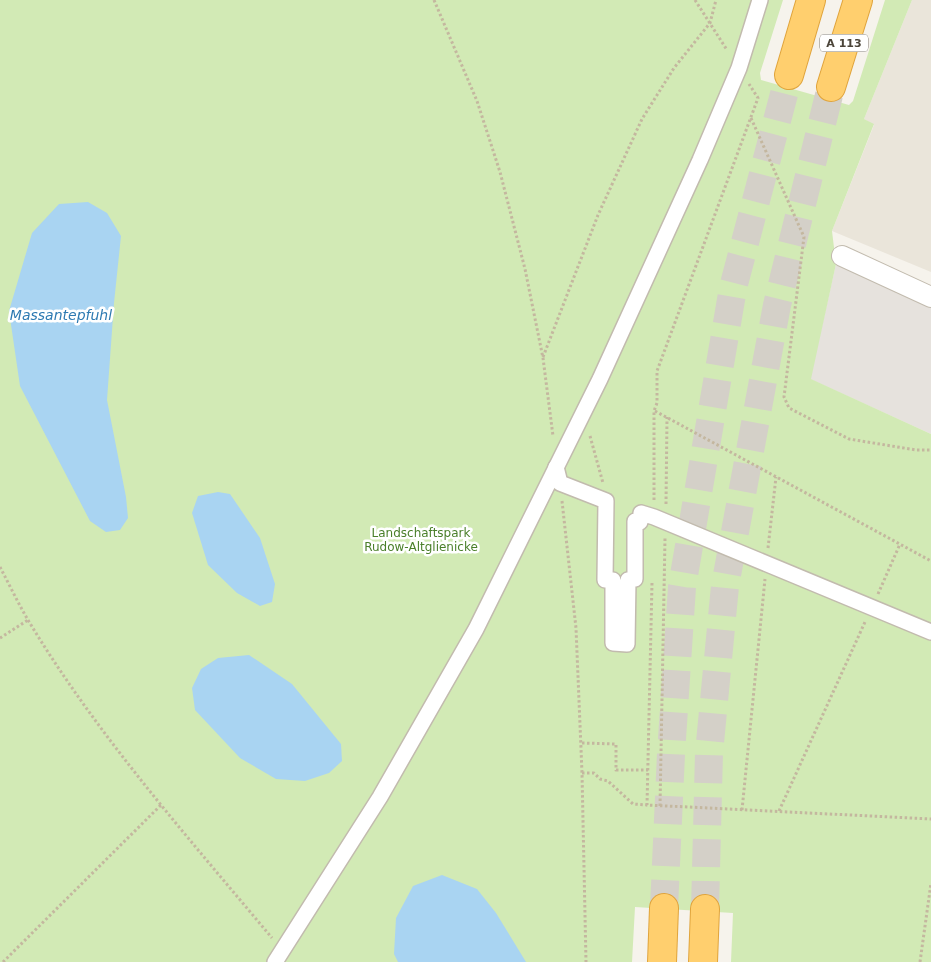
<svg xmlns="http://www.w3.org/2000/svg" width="931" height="962" font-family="'DejaVu Sans',sans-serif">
  <rect width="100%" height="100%" fill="#f6f3ec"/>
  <!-- residential -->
  <polygon fill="#eae5da" points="912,0 931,0 931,272 832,231 874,125 864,119"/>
  <!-- industrial -->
  <polygon fill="#e6e2dd" points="836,264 931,305 931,434 810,379"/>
  <!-- green -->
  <polygon fill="#d2eab5" points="0,0 783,0 760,73 761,80 849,105 853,101 885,0 912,0 864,119 874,124 832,231 836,264 811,379 931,434 931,962 731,962 733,913 635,907 632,962 0,962"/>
  <!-- water -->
  <g fill="#a9d4f2">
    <polygon points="88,202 107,213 121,236 114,303 107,400 126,497 128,518 120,530 106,532 90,521 20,386 9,311 32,233 59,204"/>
    <polygon points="218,492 230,494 260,538 275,584 272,602 260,606 237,593 208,565 192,513 198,496"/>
    <polygon points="249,655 292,684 341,744 342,761 329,773 305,781 276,779 240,758 195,710 192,688 201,669 218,658"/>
    <polygon points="442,875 477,889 496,913 526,962 398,962 394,954 396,918 413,886"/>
  </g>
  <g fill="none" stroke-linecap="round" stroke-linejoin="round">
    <!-- motorway-tunnel -->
    <g stroke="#d4d0c8" stroke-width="28" stroke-dasharray="28 14" stroke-linecap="butt">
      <polyline points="664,908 671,754 682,587 733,288 789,75"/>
      <polyline points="705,909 709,753 725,586 777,305 831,87"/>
    </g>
    <!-- pedestrian casing -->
    <g stroke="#c2bbae" stroke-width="18">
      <g id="pedestrian">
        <polyline points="556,467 560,483 606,501 605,580 613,580 613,643 627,644 628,580 635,579 635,521 640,522 641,513 654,517 931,632"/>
        <polyline points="275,962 380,797 476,629 600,379 700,160 739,68 760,0"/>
      </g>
    </g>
    <!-- minor casing -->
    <g stroke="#c2bbae" stroke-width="22">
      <polyline id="minor" points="842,256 931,297"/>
    </g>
    <!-- motorway casing -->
    <g stroke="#e0a43c" stroke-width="30">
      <g id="motorway">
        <polyline points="789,75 811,0"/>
        <polyline points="831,87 858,0"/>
        <polyline points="662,962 664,908"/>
        <polyline points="703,962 705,909"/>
      </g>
    </g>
    <!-- path -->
    <g stroke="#c4b79f" stroke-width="3" stroke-dasharray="2.5 2.5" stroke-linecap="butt">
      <polyline points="434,0 477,101 500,172 525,269 543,358 553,436"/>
      <polyline points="695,0 727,50"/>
      <polyline points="751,118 804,237 784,397 789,408 849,439 916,450 931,450"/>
      <polyline points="543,357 598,215 642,119 674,68 710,23 716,0"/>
      <polyline points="655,411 931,561"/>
      <polyline points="590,436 603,483"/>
      <polyline points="654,500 654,411 657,403 657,371 758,98 749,84"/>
      <polyline points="562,501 576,628 582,773 586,962"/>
      <polyline points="666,504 667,417"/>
      <polyline points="768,548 776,477"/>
      <path d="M0 567C9 584 18 603 28 620 97 735 187 836 272 938"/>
      <polyline points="652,583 647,805 931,819"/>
      <polyline points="878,594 900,544"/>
      <polyline points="0,638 28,620"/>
      <polyline points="582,743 616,744 616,770 648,770"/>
      <polyline points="582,773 594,773 600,779 608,781 633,804 647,805"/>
      <polyline points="660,806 665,538"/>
      <polyline points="742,810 765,579"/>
      <polyline points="779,811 865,622"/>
      <polyline points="3,962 161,805"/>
      <polyline points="920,962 931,883"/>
    </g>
    <!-- pedestrian -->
    <use href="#pedestrian" stroke="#fff" stroke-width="15"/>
    <!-- minor -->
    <use href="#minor" stroke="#fff" stroke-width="20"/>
    <!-- motorway -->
    <use href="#motorway" stroke="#ffcf6e" stroke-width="28"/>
  </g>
  <g text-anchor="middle" stroke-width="5" stroke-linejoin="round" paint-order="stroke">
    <!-- shield labels -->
    <rect fill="#fff" stroke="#817c74" stroke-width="1" x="820" y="34.5" width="48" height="17" rx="4"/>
    <g font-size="11" font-weight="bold" fill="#4b4439">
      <text x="844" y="47">A 113</text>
    </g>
    <!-- park labels -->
    <g font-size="12" fill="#4a7f2a" stroke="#fff">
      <text x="421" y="537">Landschaftspark<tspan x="421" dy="14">Rudow-Altglienicke</tspan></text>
    </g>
    <!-- water labels -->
    <g font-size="14" font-style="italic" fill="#2e7ab2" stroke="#fff">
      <text x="61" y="320">Massantepfuhl</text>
    </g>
  </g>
</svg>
